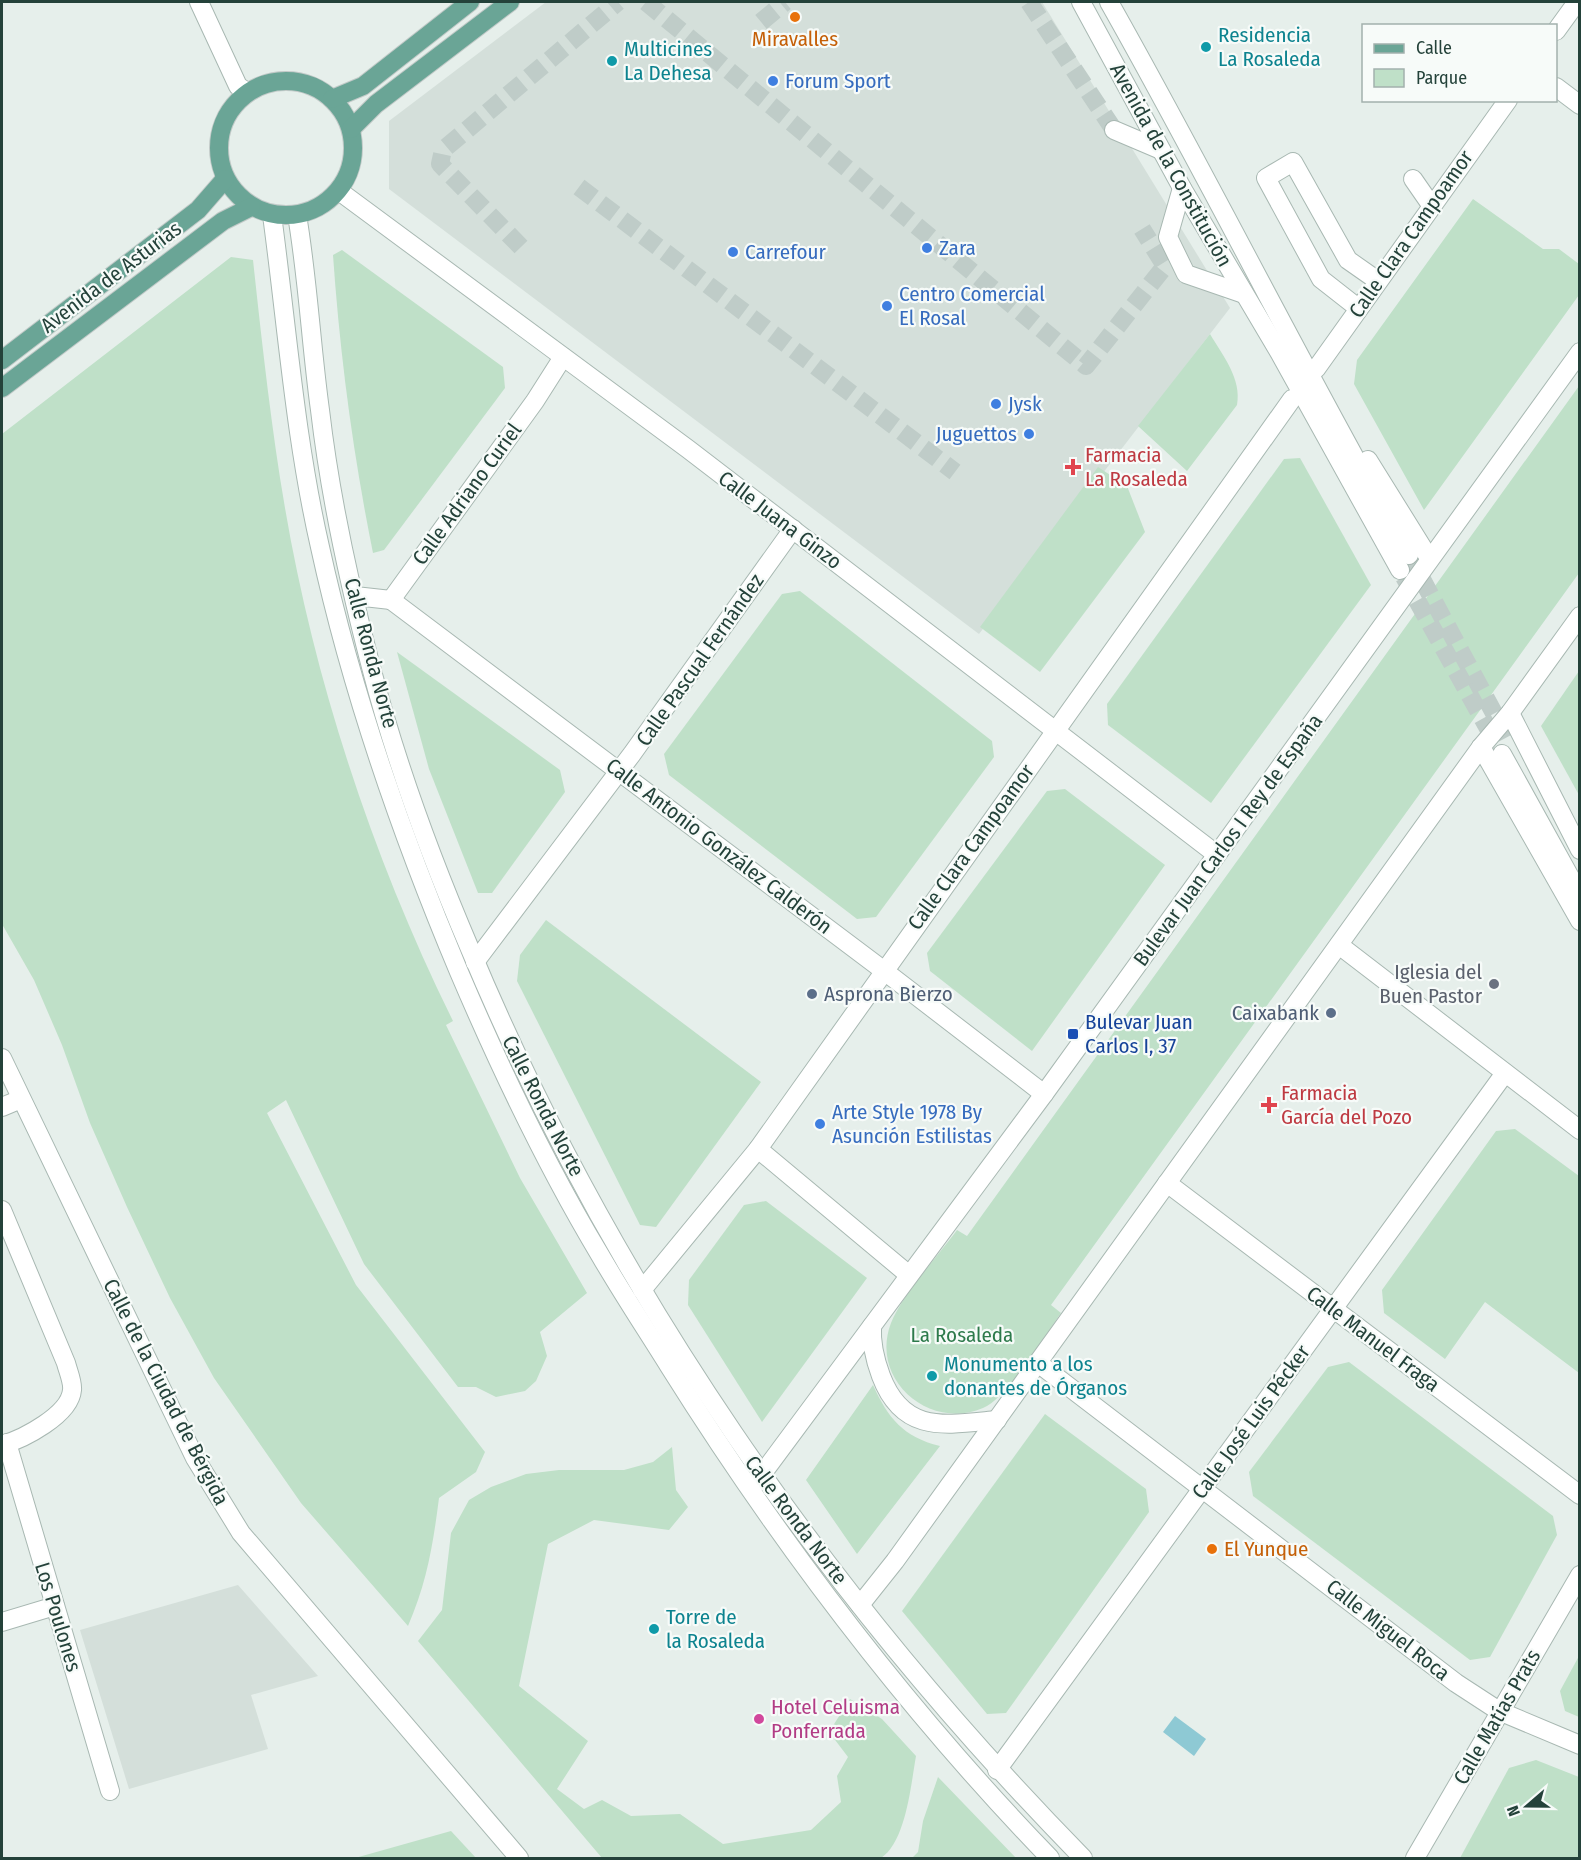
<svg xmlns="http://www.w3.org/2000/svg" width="1581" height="1860" font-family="'Fira Sans Condensed',sans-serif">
  <rect width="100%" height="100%" fill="#e6efeb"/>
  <!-- built -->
  <g fill="#d4dfda">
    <polygon points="546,2 1042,2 1230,308 979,634 389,189 389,121"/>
    <polygon points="238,1585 318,1676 251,1695 268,1749 129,1789 80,1630"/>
  </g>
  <!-- green -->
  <g fill="#bfe0c8">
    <polygon points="1473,199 1543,249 1559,249 1579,264 1579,295 1424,510 1354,384 1357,360"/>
    <path d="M342 250 503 367 505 388 384 550 373 553C353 454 340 356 333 255Z"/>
    <path d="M231 257 253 260C262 343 271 426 285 508 315 684 374 861 453 1021L446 1025 520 1178 587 1293 540 1332 547 1356 536 1381 525 1391 496 1397 476 1387H458L364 1264 286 1100 267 1113 356 1285 485 1452 476 1472 439 1498C433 1545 427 1582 408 1626L301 1503 214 1378 170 1298 127 1207 90 1123 62 1045 34 980 2 924V434Z"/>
    <path d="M1210 334C1223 356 1242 379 1237 405L1187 471 1138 426Z"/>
    <path d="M1579 386V573L1051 1305 1061 1313C1044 1337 1008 1397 983 1408 930 1431 869 1380 891 1323 902 1295 938 1256 957 1230L967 1236Z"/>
    <polygon points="1300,458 1371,585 1211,803 1108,725 1107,704 1284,459"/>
    <polygon points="1098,467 1127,486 1145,532 1040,672 980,627"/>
    <polygon points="800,591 992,741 994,757 876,917 857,919 669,775 664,754 782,594"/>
    <polygon points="397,652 560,770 565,792 492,893 478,893 429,769"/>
    <polygon points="1579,671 1580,671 1579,795 1541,726"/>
    <polygon points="1065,789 1165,865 1032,1051 930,971 927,953 1047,791"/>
    <polygon points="546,920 761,1082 656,1227 640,1225 517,981 520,955"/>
    <polygon points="1515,1129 1579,1176 1579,1373 1485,1302 1445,1359 1384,1313 1382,1290 1496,1131"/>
    <polygon points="766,1201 867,1278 762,1422 688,1305 689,1280 744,1205"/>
    <polygon points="1349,1362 1553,1516 1557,1535 1490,1657 1470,1660 1253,1496 1249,1472 1328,1367"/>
    <path d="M873 1385C888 1418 903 1437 940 1446L857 1554 806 1480Z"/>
    <polygon points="1045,1414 1146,1489 1149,1512 1006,1713 987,1714 902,1611"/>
    <path d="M672 1447 676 1490 688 1507 669 1530 594 1520 548 1544 519 1686 588 1741 557 1789 584 1809 602 1800 631 1816 680 1814 723 1844 811 1830 841 1802 837 1776 848 1757 829 1732 850 1699 882 1719 916 1756C911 1784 906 1842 881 1858H602L418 1641 442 1610 451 1533 469 1500 491 1487 526 1474 559 1470H624L653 1462Z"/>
    <polygon points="1579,1656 1580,1717 1579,1717 1565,1711 1560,1691"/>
    <polygon points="1536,1760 1579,1777 1579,1858 1460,1858 1509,1768"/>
    <polygon points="938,1777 1016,1858 912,1858 918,1852 923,1821"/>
    <polygon points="451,1831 476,1858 355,1858"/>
  </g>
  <!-- water -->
  <polygon fill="#8ec9d4" points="1175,1716 1206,1739 1194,1756 1163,1732"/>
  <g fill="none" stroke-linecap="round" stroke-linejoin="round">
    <!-- minor-tunnel -->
    <g stroke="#bfccc8" stroke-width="18" stroke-dasharray="18 9" stroke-linecap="butt">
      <polyline points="646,2 1086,366 1165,266 1142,229"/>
      <polyline points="1029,2 1114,130"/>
      <polyline points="761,22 785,2"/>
      <polyline points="579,187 955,472"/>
      <polyline points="521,247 440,164 443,150 618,2"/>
      <polyline points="1409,555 1510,743"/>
      <polyline points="1404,577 1495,741"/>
    </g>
    <!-- minor casing -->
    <g stroke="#a8b8b2" stroke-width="20">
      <g id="minor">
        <polyline points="199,2 238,86 247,92"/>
        <polyline points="1081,2 1182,188 1279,352 1400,570"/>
        <path d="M1109 2C1212 184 1305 373 1409 555"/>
        <polyline points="1556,31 1577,2"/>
        <polyline points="1556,87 1580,105"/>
        <polyline points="1114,130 1161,150"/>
        <polyline points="1413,179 1431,205"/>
        <polyline points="1182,188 1168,237 1186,274 1244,294"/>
        <polyline points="339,191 688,449 1216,854"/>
        <path d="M272 215C287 326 295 438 320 547 352 694 401 834 459 972 500 1068 546 1165 600 1255 622 1293 646 1329 669 1366 780 1543 905 1708 1050 1858"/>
        <path d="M297 215C308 280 311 345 320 410 330 496 349 583 371 667 396 763 431 858 470 949 612 1289 826 1596 1083 1858"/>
        <polyline points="1358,308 1321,279 1266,178 1293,162 1348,260 1378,281"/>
        <polyline points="1316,369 1508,100"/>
        <polyline points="1368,460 1429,558"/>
        <polyline points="355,596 391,600"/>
        <polyline points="391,600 883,970 1044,1094"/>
        <polyline points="391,600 535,401 563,357"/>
        <polyline points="1510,713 1580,850"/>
        <polyline points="1481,747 1580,921"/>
        <polyline points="1502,754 1580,895"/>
        <polyline points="1339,945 1580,1130"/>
        <polyline points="475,962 632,754 793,529"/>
        <polyline points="2,1058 195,1458 241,1533 519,1858"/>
        <polyline points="2,1107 21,1099"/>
        <polyline points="758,1149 909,1275"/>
        <polyline points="1167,1183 1580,1495"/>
        <path d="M2 1210 66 1363C68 1371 73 1382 72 1390 70 1415 23 1439 2 1445"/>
        <polyline points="642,1290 758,1149 1292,399"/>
        <path d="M872 1326C871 1343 875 1360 881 1376 903 1434 944 1425 997 1420"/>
        <polyline points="1038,1363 1456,1683 1499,1711 1580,1745"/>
        <polyline points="7,1443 110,1791"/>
        <polyline points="754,1485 1044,1094 1580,352"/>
        <polyline points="860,1605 895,1561 1481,747 1510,713 1580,616"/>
        <polyline points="2,1622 55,1606"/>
        <polyline points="997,1770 1505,1073"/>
        <polyline points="1415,1858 1580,1575"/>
      </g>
    </g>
    <!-- major casing -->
    <g stroke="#c2cac8" stroke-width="20">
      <g id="major">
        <circle cx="286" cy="148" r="67"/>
        <polyline points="332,99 363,86 470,2"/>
        <polyline points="351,129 376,104 510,2"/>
        <polyline points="2,360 198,210 225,179"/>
        <polyline points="2,388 223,221 251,207"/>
      </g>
    </g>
    <!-- minor -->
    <use href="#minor" stroke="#fff" stroke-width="18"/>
    <!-- major -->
    <use href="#major" stroke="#6aa596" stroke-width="18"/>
  </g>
  <!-- markers -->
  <g fill="#e8710a" stroke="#f7fbf9" stroke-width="2">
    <circle cx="795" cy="17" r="6"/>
    <circle cx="1212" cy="1549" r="6"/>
  </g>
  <g fill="#0f9aa8" stroke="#f7fbf9" stroke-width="2">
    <circle cx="1206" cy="47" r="6"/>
    <circle cx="612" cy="61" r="6"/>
    <circle cx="932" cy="1376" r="6"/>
    <circle cx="654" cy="1629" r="6"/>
  </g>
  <g fill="#3f7fe0" stroke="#f7fbf9" stroke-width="2">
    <circle cx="773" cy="81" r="6"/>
    <circle cx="927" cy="248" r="6"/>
    <circle cx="733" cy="252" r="6"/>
    <circle cx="887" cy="306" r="6"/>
    <circle cx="996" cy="404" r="6"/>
    <circle cx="1029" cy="434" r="6"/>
    <circle cx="820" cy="1124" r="6"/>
  </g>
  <g fill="#e0444e" stroke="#f7fbf9" stroke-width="2">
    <path d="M1070 458h6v6h6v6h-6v6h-6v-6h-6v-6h6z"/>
    <path d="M1266 1096h6v6h6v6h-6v6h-6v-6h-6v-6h6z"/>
  </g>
  <circle fill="#6b7280" stroke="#f7fbf9" stroke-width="2" cx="1494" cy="984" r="6"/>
  <g fill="#5c6f8a" stroke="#f7fbf9" stroke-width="2">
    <circle cx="812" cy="994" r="6"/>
    <circle cx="1331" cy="1013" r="6"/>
  </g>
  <rect fill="#1a4fb4" stroke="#f7fbf9" stroke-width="2" x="1067" y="1028" width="12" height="12" rx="3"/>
  <circle fill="#d1479c" stroke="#f7fbf9" stroke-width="2" cx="759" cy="1719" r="6"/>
  <g text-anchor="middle" stroke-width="4.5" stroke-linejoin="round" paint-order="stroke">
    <!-- culture labels -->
    <g font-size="21" fill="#0d838f" stroke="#f7fbf9" text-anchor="start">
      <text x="1218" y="42">Residencia<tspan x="1218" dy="24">La Rosaleda</tspan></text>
      <text x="624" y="56">Multicines<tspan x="624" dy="24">La Dehesa</tspan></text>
      <text x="944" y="1371">Monumento a los<tspan x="944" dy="24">donantes de Órganos</tspan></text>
      <text x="666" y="1624">Torre de<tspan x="666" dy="24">la Rosaleda</tspan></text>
    </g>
    <!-- food labels -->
    <g font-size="21" fill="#c56008" stroke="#f7fbf9">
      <text x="795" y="46">Miravalles</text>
      <text x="1224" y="1556" text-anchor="start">El Yunque</text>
    </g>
    <!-- shop labels -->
    <g font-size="21" fill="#366cbe" stroke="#f7fbf9" text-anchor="start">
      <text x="785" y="88">Forum Sport</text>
      <text x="939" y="255">Zara</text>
      <text x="745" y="259">Carrefour</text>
      <text x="899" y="301">Centro Comercial<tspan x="899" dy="24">El Rosal</tspan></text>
      <text x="1008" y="411">Jysk</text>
      <text x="1017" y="441" text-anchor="end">Juguettos</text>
      <text x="832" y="1119">Arte Style 1978 By<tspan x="832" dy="24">Asunción Estilistas</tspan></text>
    </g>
    <!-- street labels -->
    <g font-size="21" fill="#24423a" stroke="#f7fbf9">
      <text transform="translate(1171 165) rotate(61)" y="7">Avenida de la Constitución</text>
      <text transform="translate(1411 234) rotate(-55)" y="7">Calle Clara Campoamor</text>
      <text transform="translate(111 277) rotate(-37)" y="7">Avenida de Asturias</text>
      <text transform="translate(467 494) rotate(-54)" y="7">Calle Adriano Curiel</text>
      <text transform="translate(780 520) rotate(37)" y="7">Calle Juana Ginzo</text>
      <text transform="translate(371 653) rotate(75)" y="7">Calle Ronda Norte</text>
      <text transform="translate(700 660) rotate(-55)" y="7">Calle Pascual Fernández</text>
      <text transform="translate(1228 840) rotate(-54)" y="7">Bulevar Juan Carlos I Rey de España</text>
      <text transform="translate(719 846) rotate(37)" y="7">Calle Antonio González Calderón</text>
      <text transform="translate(971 847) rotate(-54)" y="7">Calle Clara Campoamor</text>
      <text transform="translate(543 1106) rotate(63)" y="7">Calle Ronda Norte</text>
      <text transform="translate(1373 1339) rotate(37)" y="7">Calle Manuel Fraga</text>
      <text transform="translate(166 1392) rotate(63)" y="7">Calle de la Ciudad de Bérgida</text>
      <text transform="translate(1251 1422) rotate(-54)" y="7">Calle José Luis Pécker</text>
      <text transform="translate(796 1520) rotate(53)" y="7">Calle Ronda Norte</text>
      <text transform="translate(58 1617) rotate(73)" y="7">Los Poulones</text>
      <text transform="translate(1388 1630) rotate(38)" y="7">Calle Miguel Roca</text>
      <text transform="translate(1497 1717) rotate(-60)" y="7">Calle Matías Prats</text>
    </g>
    <!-- health labels -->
    <g font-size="21" fill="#be3a42" stroke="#f7fbf9" text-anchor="start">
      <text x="1085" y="462">Farmacia<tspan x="1085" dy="24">La Rosaleda</tspan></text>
      <text x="1281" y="1100">Farmacia<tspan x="1281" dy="24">García del Pozo</tspan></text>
    </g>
    <!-- worship labels -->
    <g font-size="21" fill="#5b616d" stroke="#f7fbf9" text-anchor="end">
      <text x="1482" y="979">Iglesia del<tspan x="1482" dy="24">Buen Pastor</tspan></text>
    </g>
    <!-- service labels -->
    <g font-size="21" fill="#4e5e75" stroke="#f7fbf9" text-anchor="start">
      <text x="824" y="1001">Asprona Bierzo</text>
      <text x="1319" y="1020" text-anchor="end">Caixabank</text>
    </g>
    <!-- transit labels -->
    <g font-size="21" fill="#164399" stroke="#f7fbf9" text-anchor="start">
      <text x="1085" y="1029">Bulevar Juan<tspan x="1085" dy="24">Carlos I, 37</tspan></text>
    </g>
    <!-- park labels -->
    <g font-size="21" fill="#2d7a4b" stroke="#f7fbf9">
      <text x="962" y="1342">La Rosaleda</text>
    </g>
    <!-- hotel labels -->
    <g font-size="21" fill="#b23c85" stroke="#f7fbf9" text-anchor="start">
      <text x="771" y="1714">Hotel Celuisma<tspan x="771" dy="24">Ponferrada</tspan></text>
    </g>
  </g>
  <!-- border -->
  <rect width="1581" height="1860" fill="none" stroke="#24423a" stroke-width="6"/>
  <!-- legend -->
  <rect x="1362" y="24" width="195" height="78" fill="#f7fbf9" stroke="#a3b1ad" stroke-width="1.5"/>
  <rect x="1374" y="44" width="30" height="9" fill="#6aa596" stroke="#a3b1ad" stroke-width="1.5"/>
  <text x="1416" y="54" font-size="18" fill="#24423a">Calle</text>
  <rect x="1374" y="69" width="30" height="18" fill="#bfe0c8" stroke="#a3b1ad" stroke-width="1.5"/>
  <text x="1416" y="84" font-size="18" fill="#24423a">Parque</text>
  <!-- north arrow -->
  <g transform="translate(1527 1806) rotate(250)" stroke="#f7fbf9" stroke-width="4.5" paint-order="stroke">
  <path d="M0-4.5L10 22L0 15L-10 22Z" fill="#24423a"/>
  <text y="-9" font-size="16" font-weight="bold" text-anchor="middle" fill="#24423a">N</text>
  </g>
</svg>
